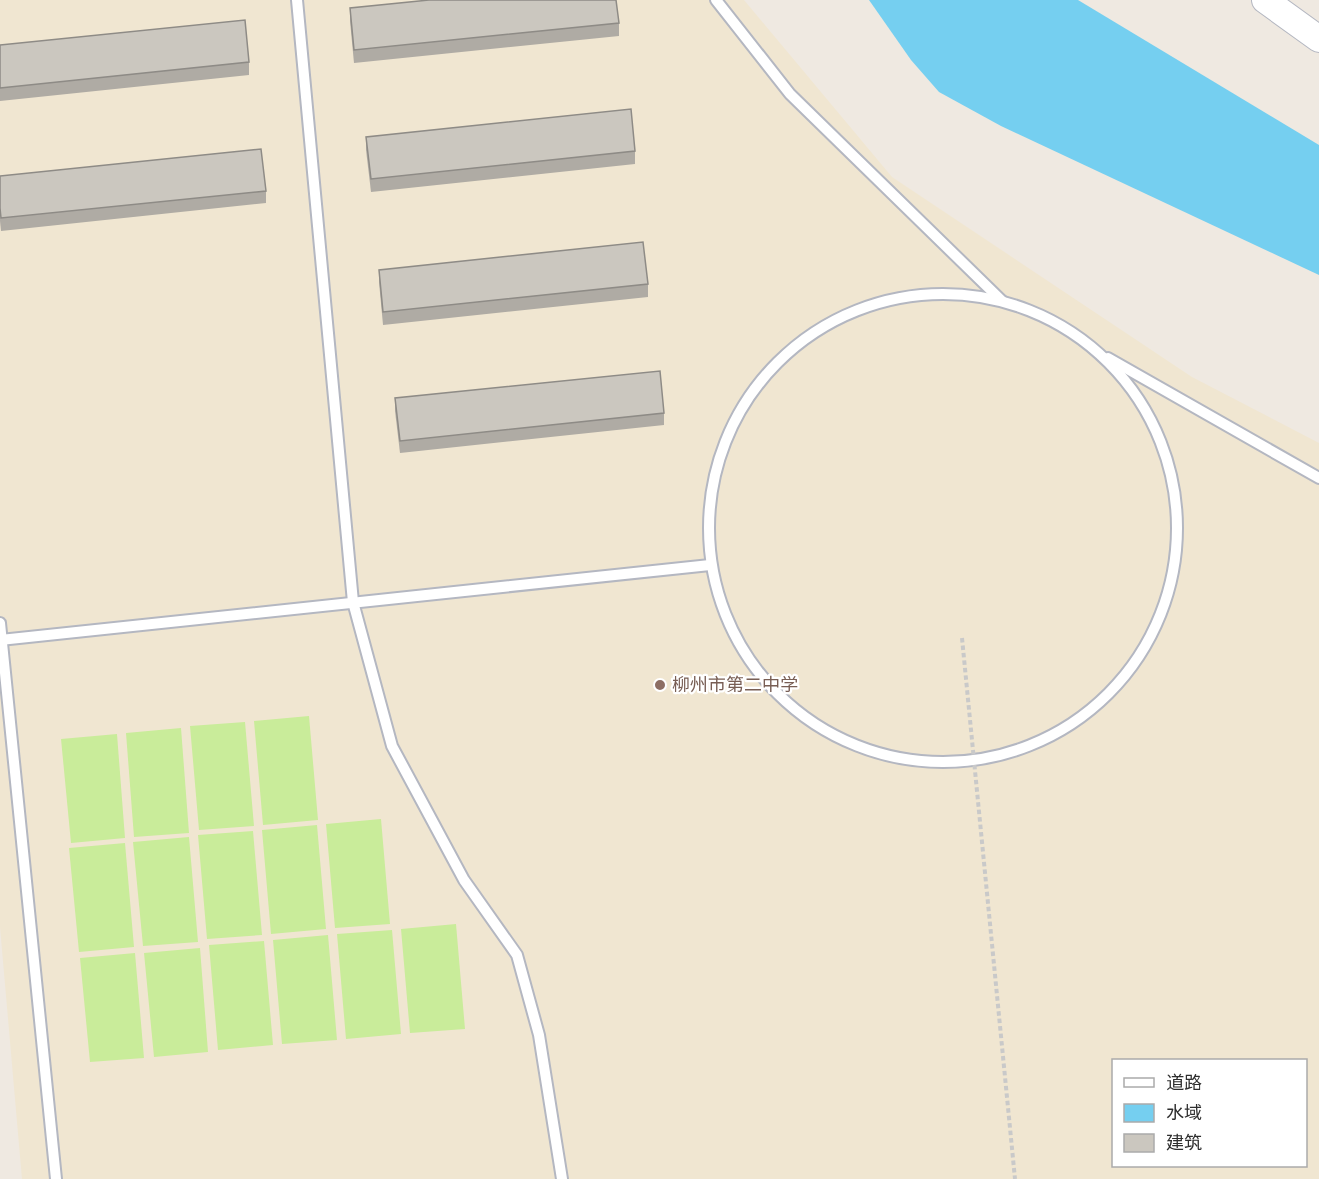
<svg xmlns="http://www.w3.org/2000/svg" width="1319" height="1179" font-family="Manrope,'Noto Sans SC',sans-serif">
  <rect width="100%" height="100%" fill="#efe9e1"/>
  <!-- education -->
  <path fill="#f0e6d1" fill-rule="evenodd" d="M0 0H744L892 177 1192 377 1319 443V1179H22L0 927ZM1114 1060H1306V1166H1114Z"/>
  <!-- pitch -->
  <g fill="#c9ec9a">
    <polygon points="309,716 318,820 263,825 254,721"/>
    <polygon points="245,722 254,826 199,830 190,726"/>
    <polygon points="181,728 189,833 134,837 126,733"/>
    <polygon points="117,734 125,838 71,843 61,739"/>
    <polygon points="381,819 390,924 335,928 326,824"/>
    <polygon points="317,825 326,929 271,934 262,830"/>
    <polygon points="253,831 262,935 207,939 198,835"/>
    <polygon points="189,837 198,942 143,946 133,842"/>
    <polygon points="125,843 134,947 79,952 69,848"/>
    <polygon points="456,924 465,1029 410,1033 401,929"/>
    <polygon points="392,930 401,1034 346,1039 337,934"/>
    <polygon points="328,935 337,1040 282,1044 273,940"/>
    <polygon points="264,941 273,1045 218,1050 209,945"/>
    <polygon points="200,948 208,1052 154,1057 144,953"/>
    <polygon points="135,953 144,1058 90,1062 80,958"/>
  </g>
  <!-- water -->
  <polygon fill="#75cff0" points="869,0 1078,0 1319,145 1319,275 1001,126 939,92 911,60"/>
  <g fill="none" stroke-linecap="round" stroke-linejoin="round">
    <!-- service casing -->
    <g stroke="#b4b7c1" stroke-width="14">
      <g id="service">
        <polyline points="297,0 353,602 392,746 464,880 517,955 539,1035 562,1179"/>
        <polyline points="716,0 790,94 1002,301"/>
        <circle cx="943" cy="528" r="234"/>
        <polyline points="1108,358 1319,478"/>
        <polyline points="0,623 56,1179"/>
        <polyline points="0,640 710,565"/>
      </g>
    </g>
    <!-- tertiary casing -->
    <g stroke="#b4b7c1" stroke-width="28">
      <polyline id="tertiary" points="1265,0 1319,39"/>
    </g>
    <!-- path -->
    <polyline stroke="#c9c9c9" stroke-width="4" stroke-dasharray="4.5 3" stroke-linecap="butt" points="962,638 1015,1179"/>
    <!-- service -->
    <use href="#service" stroke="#fff" stroke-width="10"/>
    <!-- tertiary -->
    <use href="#tertiary" stroke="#fff" stroke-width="26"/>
  </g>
  <!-- wall -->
  <g fill="#afaba4">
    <polygon points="350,8 619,23 619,36 354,63 350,21"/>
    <polygon points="0,45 249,62 249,75 0,101"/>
    <polygon points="366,137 635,151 635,164 371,192 366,150"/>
    <polygon points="0,176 266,191 266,203 1,231 0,221"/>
    <polygon points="379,270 648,284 648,297 383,325 379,282"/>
    <polygon points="395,398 664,413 664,425 400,453 395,411"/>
  </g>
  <!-- building -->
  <g fill="#cbc7bf" stroke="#8e8b86" stroke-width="1.5">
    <polygon points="429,0 616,0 619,23 354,50 350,8"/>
    <polygon points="245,20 249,62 0,88 0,45"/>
    <polygon points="631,109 635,151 371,179 366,137"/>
    <polygon points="261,149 266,191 1,218 0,208 0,176"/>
    <polygon points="643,242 648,284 383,312 379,270"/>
    <polygon points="660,371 664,413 400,441 395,398"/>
  </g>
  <!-- markers -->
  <circle fill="#8d6e63" stroke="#fff" stroke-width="2" cx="660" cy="685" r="6"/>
  <g text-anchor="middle" stroke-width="4.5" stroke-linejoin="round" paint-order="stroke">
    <!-- education labels -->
    <g font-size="18" fill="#785e54" stroke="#fff" text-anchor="start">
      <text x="672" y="691">柳州市第二中学</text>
    </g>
  </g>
  <!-- legend -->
  <rect x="1112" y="1059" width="195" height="108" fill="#ffffff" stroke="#ababab" stroke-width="1.5"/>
  <rect x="1124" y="1078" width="30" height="9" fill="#ffffff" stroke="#ababab" stroke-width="1.5"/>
  <text x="1166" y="1089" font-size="18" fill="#2e2e2e">道路</text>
  <rect x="1124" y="1104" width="30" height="18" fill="#75cff0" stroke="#ababab" stroke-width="1.5"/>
  <text x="1166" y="1119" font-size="18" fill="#2e2e2e">水域</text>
  <rect x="1124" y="1134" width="30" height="18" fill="#cbc7bf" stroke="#ababab" stroke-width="1.5"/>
  <text x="1166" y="1149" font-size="18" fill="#2e2e2e">建筑</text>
</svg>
